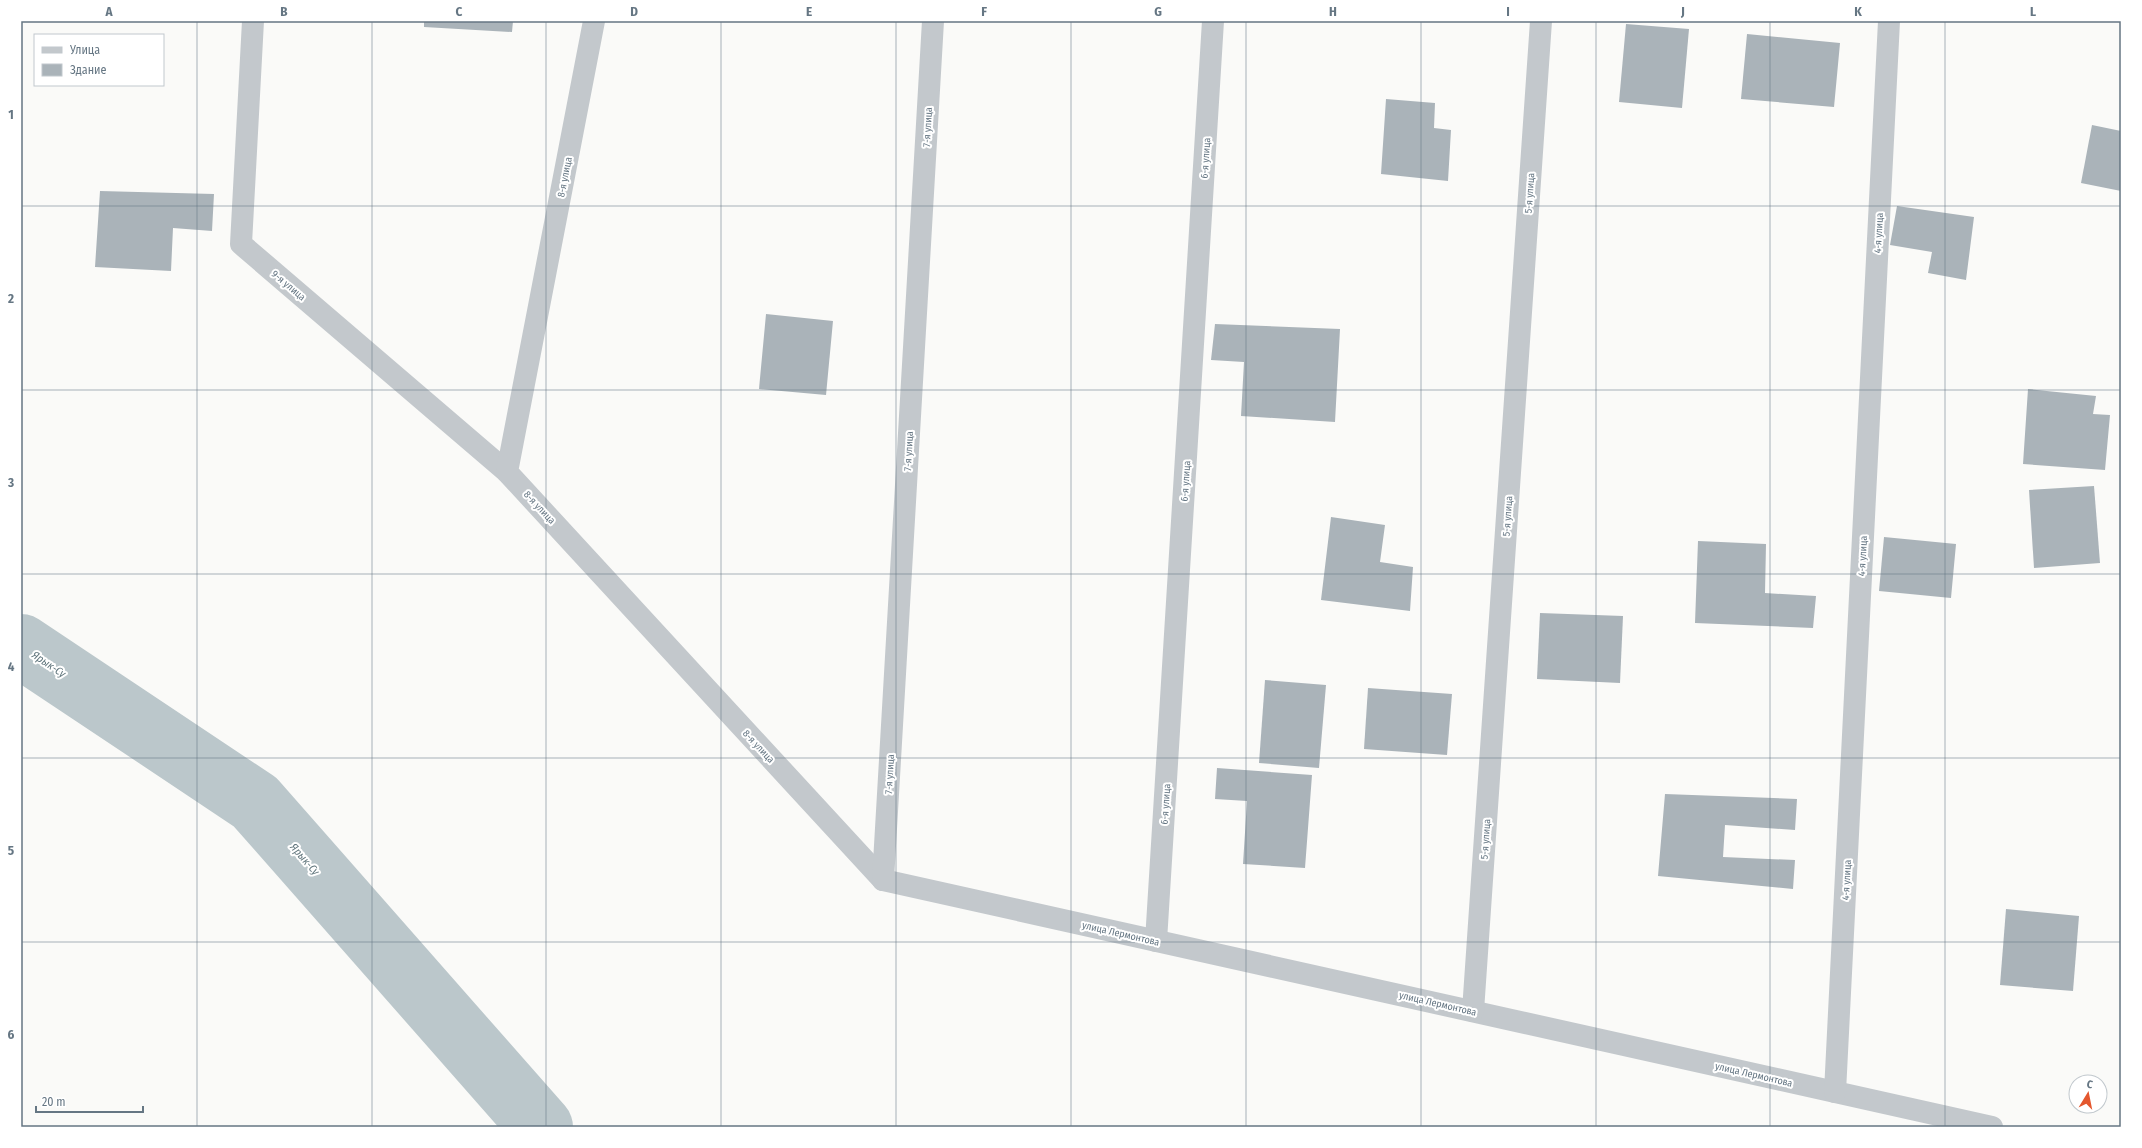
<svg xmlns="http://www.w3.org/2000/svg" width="2142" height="1148" font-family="'Fira Sans Condensed',sans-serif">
  <rect width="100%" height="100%" fill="#fafaf8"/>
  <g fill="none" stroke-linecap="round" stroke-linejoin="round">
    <!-- river -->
    <polyline stroke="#bbc7cb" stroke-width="64" points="21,646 255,802 541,1127"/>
  </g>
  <!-- building -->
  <g fill="#aab3b9">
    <polygon points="424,21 513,21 512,32 424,27"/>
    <polygon points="1626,24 1689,29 1682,108 1619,102"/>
    <polygon points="1747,34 1840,43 1834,107 1741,99"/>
    <polygon points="1386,99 1435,103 1434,128 1451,130 1448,181 1381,174"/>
    <polygon points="2092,125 2121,131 2121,191 2081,183"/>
    <polygon points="100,191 214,194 212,231 173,228 171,271 95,267"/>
    <polygon points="1897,206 1974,217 1966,280 1928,273 1932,252 1890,245"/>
    <polygon points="766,314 833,321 826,395 759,389"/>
    <polygon points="1215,324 1340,329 1335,422 1241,416 1244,362 1211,360"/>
    <polygon points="2028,389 2096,396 2093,414 2110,415 2105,470 2023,464"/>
    <polygon points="2094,486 2100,563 2034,568 2029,490"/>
    <polygon points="1331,517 1385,525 1380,562 1413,567 1410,611 1321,600"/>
    <polygon points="1884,537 1956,544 1951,598 1879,591"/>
    <polygon points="1698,541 1766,544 1765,593 1816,596 1813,628 1695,623"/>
    <polygon points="1540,613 1623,616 1620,683 1537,679"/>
    <polygon points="1265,680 1326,685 1319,768 1259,763"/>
    <polygon points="1368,688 1452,694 1447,755 1364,749"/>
    <polygon points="1217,768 1312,775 1305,868 1243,864 1247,801 1215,799"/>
    <polygon points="1665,794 1797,799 1795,830 1725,825 1723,857 1795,860 1793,889 1658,876"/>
    <polygon points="2006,909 2079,916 2073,991 2000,985"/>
  </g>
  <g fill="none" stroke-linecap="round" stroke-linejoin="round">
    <!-- street -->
    <g stroke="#c3c8cc" stroke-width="22">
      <polyline points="253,21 241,244 507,472"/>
      <polyline points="594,21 507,472 883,880"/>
      <polyline points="883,880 1992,1127"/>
      <polyline points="883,880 933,21"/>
      <polyline points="1156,941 1213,21"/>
      <polyline points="1473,1011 1541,21"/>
      <polyline points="1835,1092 1889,21"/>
    </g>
  </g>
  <!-- grid -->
  <path fill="none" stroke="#657683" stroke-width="1" stroke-opacity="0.55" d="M197 21V1127M372 21V1127M546 21V1127M721 21V1127M896 21V1127M1071 21V1127M1246 21V1127M1421 21V1127M1596 21V1127M1770 21V1127M1945 21V1127M21 206H2121M21 390H2121M21 574H2121M21 758H2121M21 942H2121"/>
  <g text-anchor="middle" stroke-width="4" stroke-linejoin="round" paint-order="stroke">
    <!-- street labels -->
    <g font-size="10" fill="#657683" stroke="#fff">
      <text transform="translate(927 127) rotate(-87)" y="4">7-я улица</text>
      <text transform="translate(1205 158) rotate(-86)" y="4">6-я улица</text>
      <text transform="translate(564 177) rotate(-79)" y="4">8-я улица</text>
      <text transform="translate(1529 193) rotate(-86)" y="4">5-я улица</text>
      <text transform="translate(1878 233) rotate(-87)" y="4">4-я улица</text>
      <text transform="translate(289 285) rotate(40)" y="4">9-я улица</text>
      <text transform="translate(908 451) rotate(-87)" y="4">7-я улица</text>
      <text transform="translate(1185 481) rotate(-86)" y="4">6-я улица</text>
      <text transform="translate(540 507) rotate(47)" y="4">8-я улица</text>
      <text transform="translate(1507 516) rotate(-86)" y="4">5-я улица</text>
      <text transform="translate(1862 556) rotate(-87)" y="4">4-я улица</text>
      <text transform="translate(759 746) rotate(47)" y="4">8-я улица</text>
      <text transform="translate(889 774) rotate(-87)" y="4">7-я улица</text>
      <text transform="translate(1165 804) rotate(-86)" y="4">6-я улица</text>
      <text transform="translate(1485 839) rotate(-86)" y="4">5-я улица</text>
      <text transform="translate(1846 880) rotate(-87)" y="4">4-я улица</text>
      <text transform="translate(1121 933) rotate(13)" y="4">улица Лермонтова</text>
      <text transform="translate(1438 1003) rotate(13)" y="4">улица Лермонтова</text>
      <text transform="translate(1754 1074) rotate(13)" y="4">улица Лермонтова</text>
    </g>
    <!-- water labels -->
    <g font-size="11" font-style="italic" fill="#60757c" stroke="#fff">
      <text transform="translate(49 664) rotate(34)" y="4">Ярык-Су</text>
      <text transform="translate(305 859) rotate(49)" y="4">Ярык-Су</text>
    </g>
  </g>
  <!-- border -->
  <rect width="2142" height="1148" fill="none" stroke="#ffffff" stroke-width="44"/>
  <!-- legend -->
  <rect x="34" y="34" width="130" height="52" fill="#ffffff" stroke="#c1c8cd"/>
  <rect x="42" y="47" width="20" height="6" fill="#c3c8cc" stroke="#c1c8cd"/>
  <text x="70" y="54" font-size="12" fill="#657683">Улица</text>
  <rect x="42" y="64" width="20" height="12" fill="#aab3b9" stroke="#c1c8cd"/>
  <text x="70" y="74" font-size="12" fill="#657683">Здание</text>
  <!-- north arrow -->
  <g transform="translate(2088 1094) rotate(10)"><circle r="19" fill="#ffffff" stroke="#c1c8cd"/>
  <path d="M0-3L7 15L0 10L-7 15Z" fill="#e4572e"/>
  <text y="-6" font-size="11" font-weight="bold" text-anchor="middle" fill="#657683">С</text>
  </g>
  <!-- scale -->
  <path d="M36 1106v6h107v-6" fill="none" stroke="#657683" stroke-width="2"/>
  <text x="42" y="1106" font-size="12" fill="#657683" stroke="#ffffff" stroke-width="3" paint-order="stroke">20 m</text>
  <rect x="22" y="22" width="2098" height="1104" fill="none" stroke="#657683" stroke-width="1.5"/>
  <g font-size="13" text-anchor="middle" font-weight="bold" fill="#657683">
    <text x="109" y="16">A</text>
    <text x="284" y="16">B</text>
    <text x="459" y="16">C</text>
    <text x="634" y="16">D</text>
    <text x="809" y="16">E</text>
    <text x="984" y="16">F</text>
    <text x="1158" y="16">G</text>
    <text x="1333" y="16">H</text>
    <text x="1508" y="16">I</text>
    <text x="1683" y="16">J</text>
    <text x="1858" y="16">K</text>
    <text x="2033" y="16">L</text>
    <text x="11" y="119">1</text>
    <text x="11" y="303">2</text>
    <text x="11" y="487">3</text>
    <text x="11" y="671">4</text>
    <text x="11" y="855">5</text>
    <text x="11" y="1039">6</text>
  </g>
</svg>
